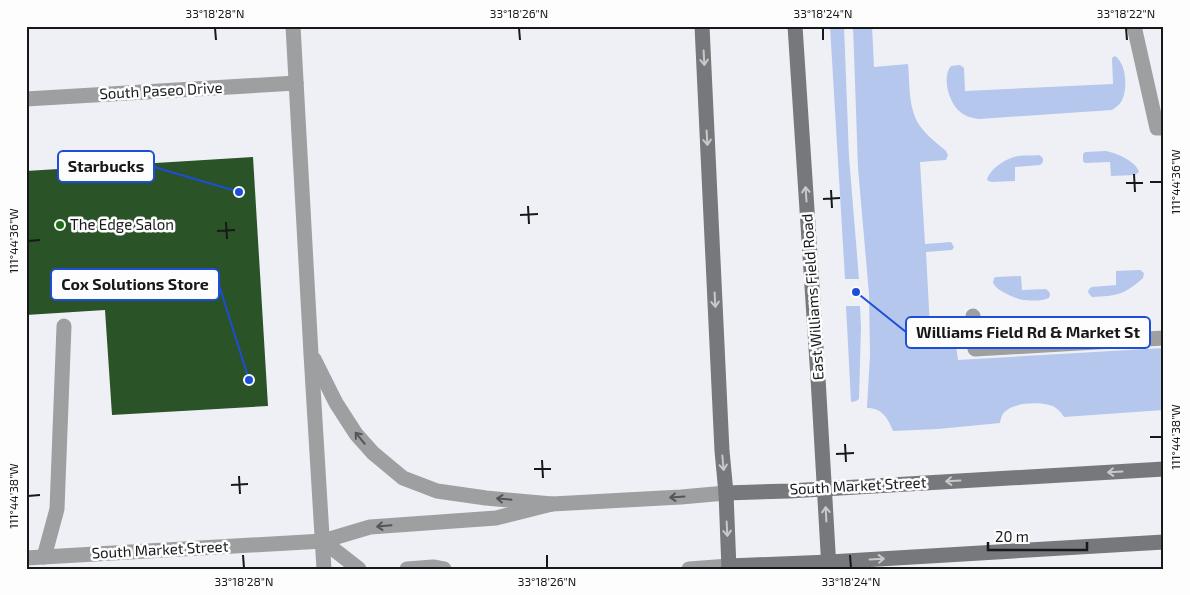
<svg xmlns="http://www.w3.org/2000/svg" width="1190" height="595" font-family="'Exo 2',sans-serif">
  <rect width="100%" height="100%" fill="#eef0f5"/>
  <!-- green -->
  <g fill="#b5c7ed">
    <polygon points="830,26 844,26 849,157 859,279 845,279"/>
    <path d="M853 26H872L874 67 908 64C910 85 908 109 920 126 927 136 937 143 946 151L948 155 946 160 920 162 925 244 951 242 954 247 952 250 926 252 931 347 956 346 958 360 1164 348V410L1064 417C1062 414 1060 411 1056 408 1046 401 1017 402 1007 410 1002 413 1001 418 1000 423L938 429 893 431C888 418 882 408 867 408L870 355 869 294 858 168Z"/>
    <path d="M1115 56C1127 64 1128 91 1121 102 1119 105 1115 108 1112 110L979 119C971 118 964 116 958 110 948 100 942 76 951 66L960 65 964 68 965 91 1113 84 1112 58Z"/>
    <path d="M1106 151C1116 153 1136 161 1139 172L1135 175 1111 176 1110 162 1085 163 1083 161V154L1085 152Z"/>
    <path d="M1039 155 1042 157C1044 160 1043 163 1040 165L1015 167V181L991 182 987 180C990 168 1007 158 1018 156 1025 155 1032 156 1039 155Z"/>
    <path d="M1140 270 1144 273 1143 278C1124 295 1117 296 1092 297L1090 295 1088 292 1089 289 1092 287 1116 285V271Z"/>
    <path d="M1021 276 1022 290 1046 289C1050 292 1051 294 1049 298 1042 301 1032 301 1025 300 1018 300 994 290 993 282 993 281 994 280 994 278L996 277Z"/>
    <polygon points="846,306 860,306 861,327 859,399 856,401 851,402"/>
  </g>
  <!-- building -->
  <polygon fill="#2a5327" points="253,157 268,406 112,415 105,310 26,315 26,171"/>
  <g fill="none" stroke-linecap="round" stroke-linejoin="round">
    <!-- path -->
    <g stroke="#a1a3a7" stroke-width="3" stroke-dasharray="2.5 4" stroke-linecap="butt">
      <polyline points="970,26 970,32"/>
      <polyline points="993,26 993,31"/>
      <polyline points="1163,218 1164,218"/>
    </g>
    <!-- lane -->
    <g stroke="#9e9fa1" stroke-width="15">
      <polyline points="293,26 311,354 324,569"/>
      <polyline points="1134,26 1157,128 1164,128"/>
      <polyline points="26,99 296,83"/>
      <polyline points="973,316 975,349 1164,338"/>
      <polyline points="314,359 336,403 356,434 373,453 403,478 437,491 486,498 552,504 681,497 726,493"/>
      <polyline points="323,541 359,569"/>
      <polyline points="44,557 57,509 64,326"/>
      <polyline points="26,558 323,541 370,527 496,518 552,504"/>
      <polyline points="407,569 433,567 444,569"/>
      <polyline points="689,569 729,566"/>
    </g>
    <!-- secondary -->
    <g stroke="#76787b" stroke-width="15">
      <polyline points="702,26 722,451 726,493 729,569"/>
      <polyline points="795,26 818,378 829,569"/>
      <polyline points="726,493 789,491 1164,469"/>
      <polyline points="729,566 829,562 1164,542"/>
    </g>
  </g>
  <!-- one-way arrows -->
  <defs><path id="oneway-shaft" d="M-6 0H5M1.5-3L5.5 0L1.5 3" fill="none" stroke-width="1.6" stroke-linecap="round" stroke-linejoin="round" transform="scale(1.25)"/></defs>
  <g stroke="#c7c8ca">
    <use href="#oneway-shaft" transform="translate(704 58) rotate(87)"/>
    <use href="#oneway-shaft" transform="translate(707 138) rotate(87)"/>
    <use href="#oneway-shaft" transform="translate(806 194) rotate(-94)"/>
    <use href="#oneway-shaft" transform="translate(715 300) rotate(87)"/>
    <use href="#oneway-shaft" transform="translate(723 463) rotate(85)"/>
    <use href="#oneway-shaft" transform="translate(1115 472) rotate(177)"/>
    <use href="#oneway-shaft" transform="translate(953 481) rotate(177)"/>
    <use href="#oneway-shaft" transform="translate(826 514) rotate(-93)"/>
    <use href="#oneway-shaft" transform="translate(727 529) rotate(87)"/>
    <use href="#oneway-shaft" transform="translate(877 559) rotate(-3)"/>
  </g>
  <g stroke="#545557">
    <use href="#oneway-shaft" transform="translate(360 438) rotate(-129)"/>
    <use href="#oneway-shaft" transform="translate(677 497) rotate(176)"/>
    <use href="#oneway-shaft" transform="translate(504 499) rotate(-175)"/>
    <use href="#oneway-shaft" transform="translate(384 526) rotate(175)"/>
  </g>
  <!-- ticks -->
  <path fill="none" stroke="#17181a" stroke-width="2" d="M215 28 216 40M519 28 520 40M823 28V40M1126 28 1127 40M1134 174 1135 192M1150 182H1162M1126 183H1143M831 190 832 208M823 199 840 198M528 206 529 224M520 215 538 214M226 222 227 239M217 231 235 230M28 241 40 240M1150 437H1162M845 444 846 462M836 454 854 453M542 460 543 478M534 469H551M239 476 240 494M231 485 248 484M28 496 40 495M243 555 244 568M547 555V568M850 555 851 568"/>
  <!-- markers -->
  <circle fill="#1c6f17" stroke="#fdfdfe" stroke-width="2" cx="60" cy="225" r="5"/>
  <g text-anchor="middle" stroke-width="5" stroke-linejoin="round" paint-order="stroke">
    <!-- street labels -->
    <g font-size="15" fill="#17181a" stroke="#fdfdfe">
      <text transform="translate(161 91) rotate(-3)" y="5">South Paseo Drive</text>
      <text transform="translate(813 297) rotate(-94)" y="5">East Williams Field Road</text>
      <text transform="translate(858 486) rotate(-3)" y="5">South Market Street</text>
      <text transform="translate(160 550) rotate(-3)" y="5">South Market Street</text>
    </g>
    <!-- poi labels -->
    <g font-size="15" fill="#17181a" stroke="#fdfdfe" text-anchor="start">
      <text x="70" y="230">The Edge Salon</text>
    </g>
  </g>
  <!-- callouts -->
  <path fill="none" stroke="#1d4ed8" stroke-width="2" d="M239 192L154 167M249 380L219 285M856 292L906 332"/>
  <g fill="#1d4ed8" stroke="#fdfdfe" stroke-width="2">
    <circle cx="239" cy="192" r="5"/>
    <circle cx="249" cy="380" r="5"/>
    <circle cx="856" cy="292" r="5"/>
  </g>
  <g fill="#fdfdfe" stroke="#1d4ed8" stroke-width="2">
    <rect x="58" y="151" width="96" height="31" rx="5"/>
    <rect x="51" y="269" width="168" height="31" rx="5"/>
    <rect x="906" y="317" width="244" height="31" rx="5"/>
  </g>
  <g font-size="16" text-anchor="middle" font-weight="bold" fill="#17181a">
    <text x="106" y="172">Starbucks</text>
    <text x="135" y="290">Cox Solutions Store</text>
    <text x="1028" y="338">Williams Field Rd &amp; Market St</text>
  </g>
  <!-- border -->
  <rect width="1190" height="595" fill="none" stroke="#fdfdfe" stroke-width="55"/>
  <!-- scale -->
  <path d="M988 542v8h99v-8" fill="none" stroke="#17181a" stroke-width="2.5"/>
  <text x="995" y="542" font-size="15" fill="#17181a" stroke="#fdfdfe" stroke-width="4" paint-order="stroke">20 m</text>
  <rect x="28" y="28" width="1134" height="540" fill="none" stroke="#17181a" stroke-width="2"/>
  <g font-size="12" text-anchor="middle" fill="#17181a">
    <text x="215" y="18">33°18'28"N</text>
    <text x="519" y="18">33°18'26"N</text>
    <text x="823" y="18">33°18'24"N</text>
    <text x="1126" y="18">33°18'22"N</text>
    <text transform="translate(1176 182) rotate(-90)" y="4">111°44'36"W</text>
    <text transform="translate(14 241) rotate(-90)" y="4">111°44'36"W</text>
    <text transform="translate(1176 437) rotate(-90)" y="4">111°44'38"W</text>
    <text transform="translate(14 496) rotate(-90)" y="4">111°44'38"W</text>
    <text x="244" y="586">33°18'28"N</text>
    <text x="547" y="586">33°18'26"N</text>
    <text x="851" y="586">33°18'24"N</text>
  </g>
</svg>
